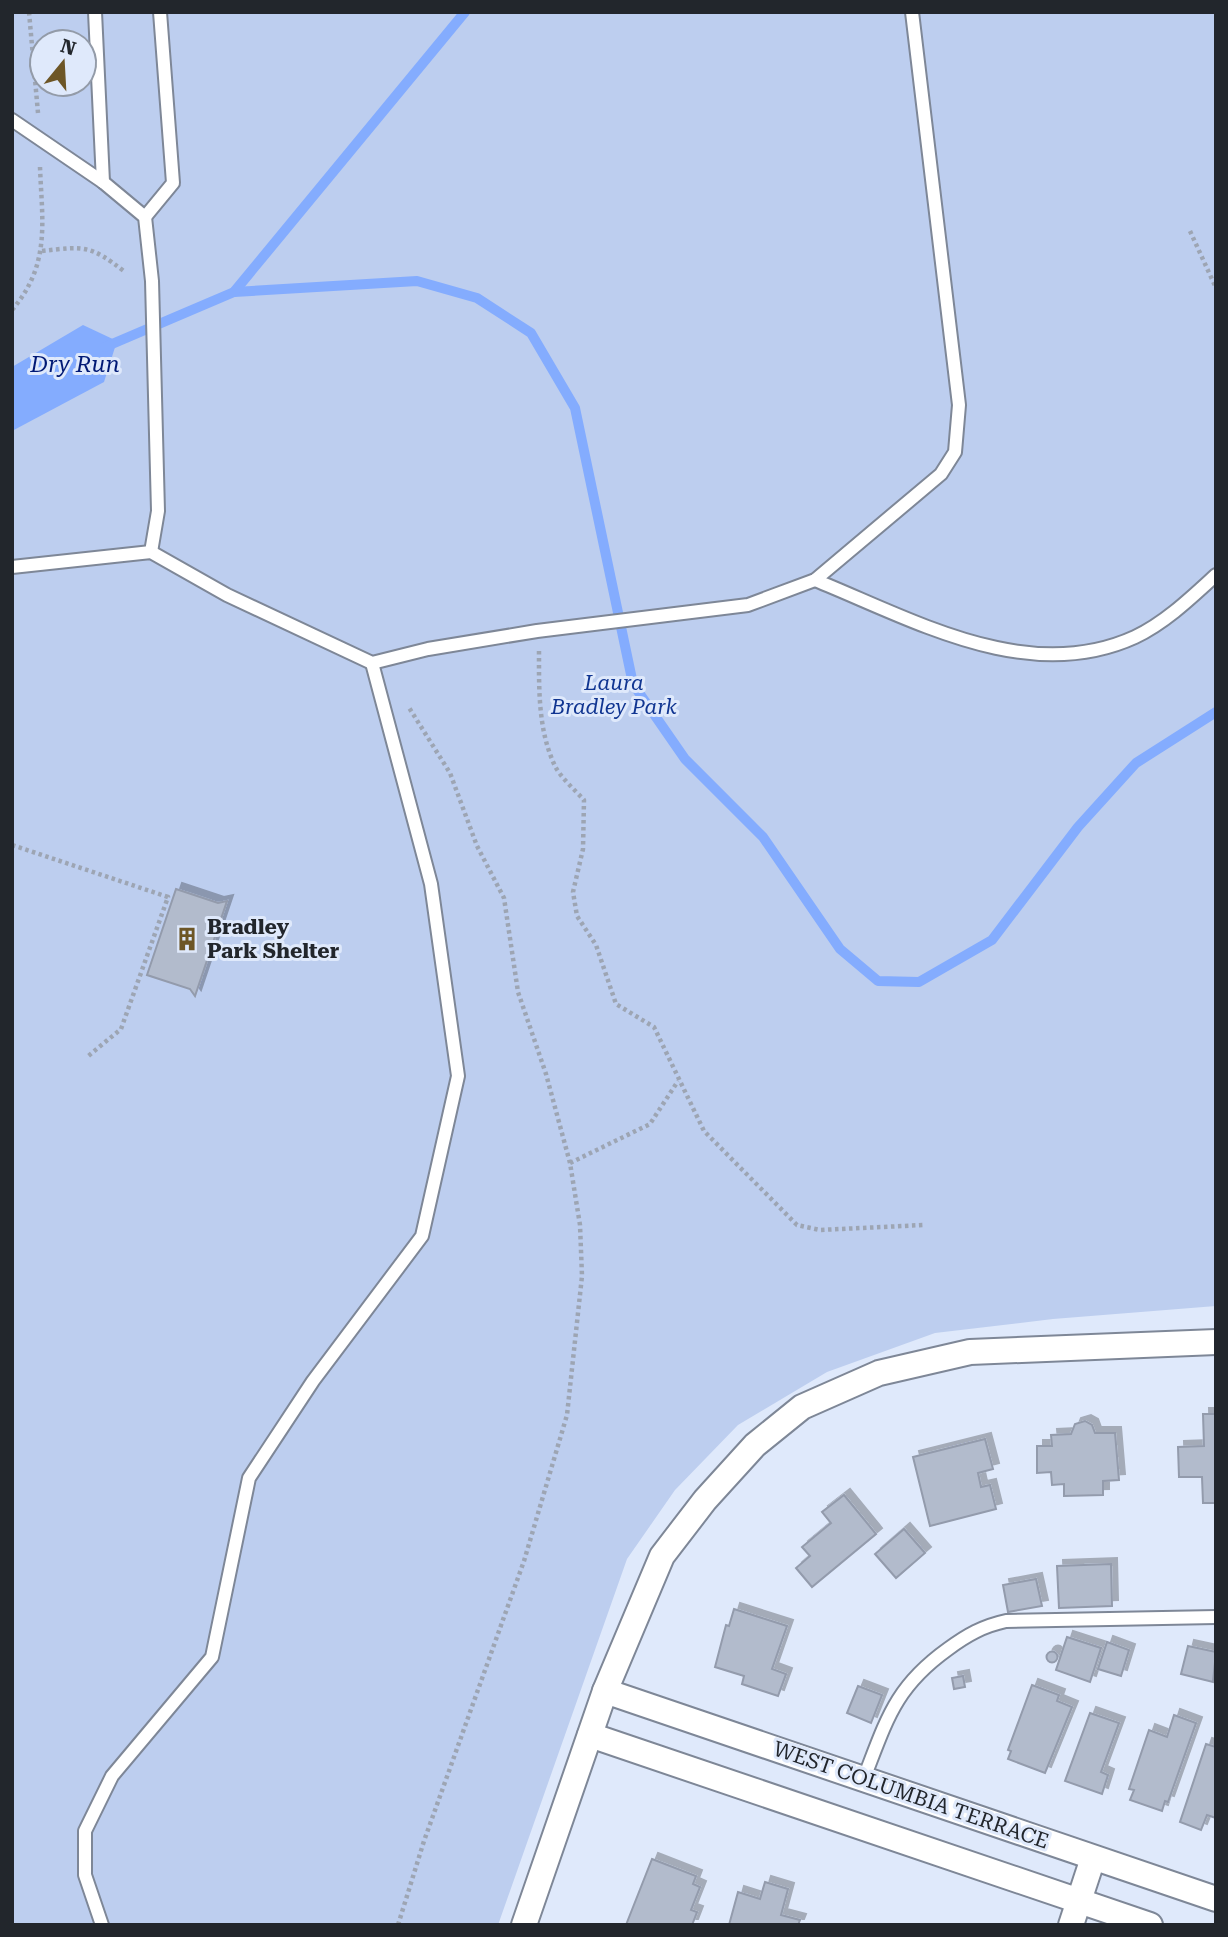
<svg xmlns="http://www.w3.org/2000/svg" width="1228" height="1937" font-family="'Roboto Serif',serif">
  <defs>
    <filter id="shadow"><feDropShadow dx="6" dy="-6" stdDeviation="0" flood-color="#0004"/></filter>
  </defs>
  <rect width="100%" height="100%" fill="#dfe9fb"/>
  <!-- green -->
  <path fill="#bdceef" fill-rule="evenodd" d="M12 12H1216V1306L1053 1319 935 1333 827 1372 738 1425 675 1490 627 1559 498 1925H12ZM42 42H84V84H42Z"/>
  <!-- water -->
  <polygon fill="#84acfe" points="83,325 117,341 104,382 12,431 12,367"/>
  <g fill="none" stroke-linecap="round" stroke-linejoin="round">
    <!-- stream -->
    <g stroke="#84acfe" stroke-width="10">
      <polyline points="234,292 417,281 477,298 531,333 575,408 633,684 685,759 763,837 840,949 878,981 919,982 992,940 1078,827 1136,763 1216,712"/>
      <polyline points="105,347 234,292 465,12"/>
    </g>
  </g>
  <!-- building -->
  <g fill="#b2bbcc" stroke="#939bac" stroke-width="2" filter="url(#shadow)">
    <polygon points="176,889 218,903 227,901 195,996 190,989 147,975"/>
    <polygon points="1203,1414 1216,1414 1216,1503 1203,1503 1202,1477 1179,1477 1178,1447 1204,1446"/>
    <polygon points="1085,1421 1092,1425 1095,1433 1115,1433 1119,1480 1103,1481 1103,1495 1064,1496 1064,1484 1052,1485 1051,1472 1037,1473 1037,1446 1052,1446 1051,1435 1071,1434 1075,1424"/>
    <polygon points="985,1439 993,1469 978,1473 981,1487 990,1485 996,1509 930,1526 913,1457"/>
    <polygon points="844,1495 876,1534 812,1587 796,1568 810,1556 802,1547 831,1523 822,1512"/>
    <polygon points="904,1529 925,1553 896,1578 875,1554"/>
    <polygon points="1111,1564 1112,1606 1059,1608 1057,1566"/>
    <polygon points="1036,1579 1042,1606 1008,1612 1003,1585"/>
    <polygon points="734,1609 787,1626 772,1669 786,1674 778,1696 742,1684 744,1676 715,1667 726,1625 729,1626"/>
    <polygon points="1067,1637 1101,1648 1090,1682 1056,1670"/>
    <polygon points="1107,1642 1129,1650 1121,1676 1098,1669"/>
    <polygon points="1188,1646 1216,1652 1213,1682 1181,1674"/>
    <circle cx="1052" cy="1657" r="5.5"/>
    <polygon points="963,1676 965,1687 954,1689 952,1678"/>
    <polygon points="1032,1685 1059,1695 1057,1701 1072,1707 1045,1773 1008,1759 1011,1751 1008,1750"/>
    <polygon points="858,1686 882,1695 871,1723 847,1713"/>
    <polygon points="1090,1713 1119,1723 1101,1772 1108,1775 1102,1794 1065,1781"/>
    <polygon points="1174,1715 1196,1723 1168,1802 1165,1801 1162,1811 1130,1800 1134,1790 1129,1789 1149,1730 1167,1737"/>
    <polygon points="1206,1744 1216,1747 1216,1818 1207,1815 1201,1830 1180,1822"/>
    <polygon points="652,1859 696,1876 693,1884 700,1887 691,1910 697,1912 692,1925 626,1925"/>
    <polygon points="765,1882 788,1889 781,1915 800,1920 798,1925 729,1925 738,1892 760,1899"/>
  </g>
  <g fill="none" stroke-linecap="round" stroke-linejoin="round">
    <!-- lane casing -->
    <g stroke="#7e8797" stroke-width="16">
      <g id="lane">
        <polyline points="95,12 103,182"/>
        <polyline points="12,120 103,182 145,217 152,281 158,511 151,552"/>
        <polyline points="145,217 173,183 160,12"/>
        <polyline points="12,567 151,552 227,595 372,663 428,649 537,631 748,605 815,580 941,474 955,452 959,405 912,12"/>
        <path d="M815 580C914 620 1028 686 1135 637 1165 623 1192 597 1216 575"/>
        <path d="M864 1778C887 1719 895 1687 948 1649 967 1635 983 1626 1006 1621L1216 1617"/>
        <polyline points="102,1925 85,1875 85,1831 112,1776 212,1657 249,1478 313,1381 422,1236 458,1076 431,884 372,663"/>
      </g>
    </g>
    <!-- street casing -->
    <g stroke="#7e8797" stroke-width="28">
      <g id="street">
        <polyline points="605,1691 1216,1899"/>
        <polyline points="590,1735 1150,1925"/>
        <polyline points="524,1925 605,1691 662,1556 705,1500 755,1445 802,1407 879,1373 970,1352 1216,1342"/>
        <polyline points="1071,1925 1093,1858"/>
      </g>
    </g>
    <!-- path -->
    <g stroke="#9da5b3" stroke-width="4.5" stroke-dasharray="3.5 3.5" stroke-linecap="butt">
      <polyline points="29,12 38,113"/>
      <polyline points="1190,231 1216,288"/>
      <path d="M42 251C86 246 90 245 125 272"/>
      <path d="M12 310C51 264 42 222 40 167"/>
      <path d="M539 651C539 690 538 730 555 766 561 778 575 790 584 800L583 849 573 892 577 916 596 945 616 1004 654 1027 704 1131 797 1225 820 1230 923 1225"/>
      <polyline points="12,845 168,897 121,1029 87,1057"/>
      <polyline points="570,1163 650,1124 678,1081"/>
      <polyline points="398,1925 424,1841 524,1561 567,1415 582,1276 580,1225 570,1163 546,1074 518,992 504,898 477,846 450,773 408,706"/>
    </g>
    <!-- lane -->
    <use href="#lane" stroke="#fff" stroke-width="12"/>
    <!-- street -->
    <use href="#street" stroke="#fff" stroke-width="24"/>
  </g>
  <!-- icons -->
  <defs>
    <g id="building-bare" transform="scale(1.89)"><path d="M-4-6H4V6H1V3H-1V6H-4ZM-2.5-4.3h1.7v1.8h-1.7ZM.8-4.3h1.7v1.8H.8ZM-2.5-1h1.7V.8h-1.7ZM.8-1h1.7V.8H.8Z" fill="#6d5626" stroke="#dfe9fb" stroke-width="2.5" paint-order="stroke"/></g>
  </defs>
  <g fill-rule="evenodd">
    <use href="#building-bare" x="187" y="939"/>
  </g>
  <g text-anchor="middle" stroke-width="6" stroke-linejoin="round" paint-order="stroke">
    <!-- park labels -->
    <g font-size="21" font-style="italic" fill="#103591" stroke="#dfe9fb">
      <text x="614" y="690">Laura<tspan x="614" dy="24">Bradley Park</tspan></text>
    </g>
    <!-- poi labels -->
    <g font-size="21" font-weight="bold" fill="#22262c" stroke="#dfe9fb" text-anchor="start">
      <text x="207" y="934">Bradley<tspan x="207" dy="24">Park Shelter</tspan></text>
    </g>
    <!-- street labels -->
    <g font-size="21" fill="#22262c" stroke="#dfe9fb">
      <text transform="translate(911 1795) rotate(19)" y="7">WEST COLUMBIA TERRACE</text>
    </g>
    <!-- water labels -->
    <g font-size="23" font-style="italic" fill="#001975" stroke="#dfe9fb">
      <text x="75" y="372">Dry Run</text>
    </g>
  </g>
  <!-- border -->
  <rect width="1228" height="1937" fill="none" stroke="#22262c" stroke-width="28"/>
  <!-- north arrow -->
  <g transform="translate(63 63) rotate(18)"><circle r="33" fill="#dfe9fb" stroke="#939ba8" stroke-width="2"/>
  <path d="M0-5L12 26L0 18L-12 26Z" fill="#6d5626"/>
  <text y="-10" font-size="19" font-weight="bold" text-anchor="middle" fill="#22262c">N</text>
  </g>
</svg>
